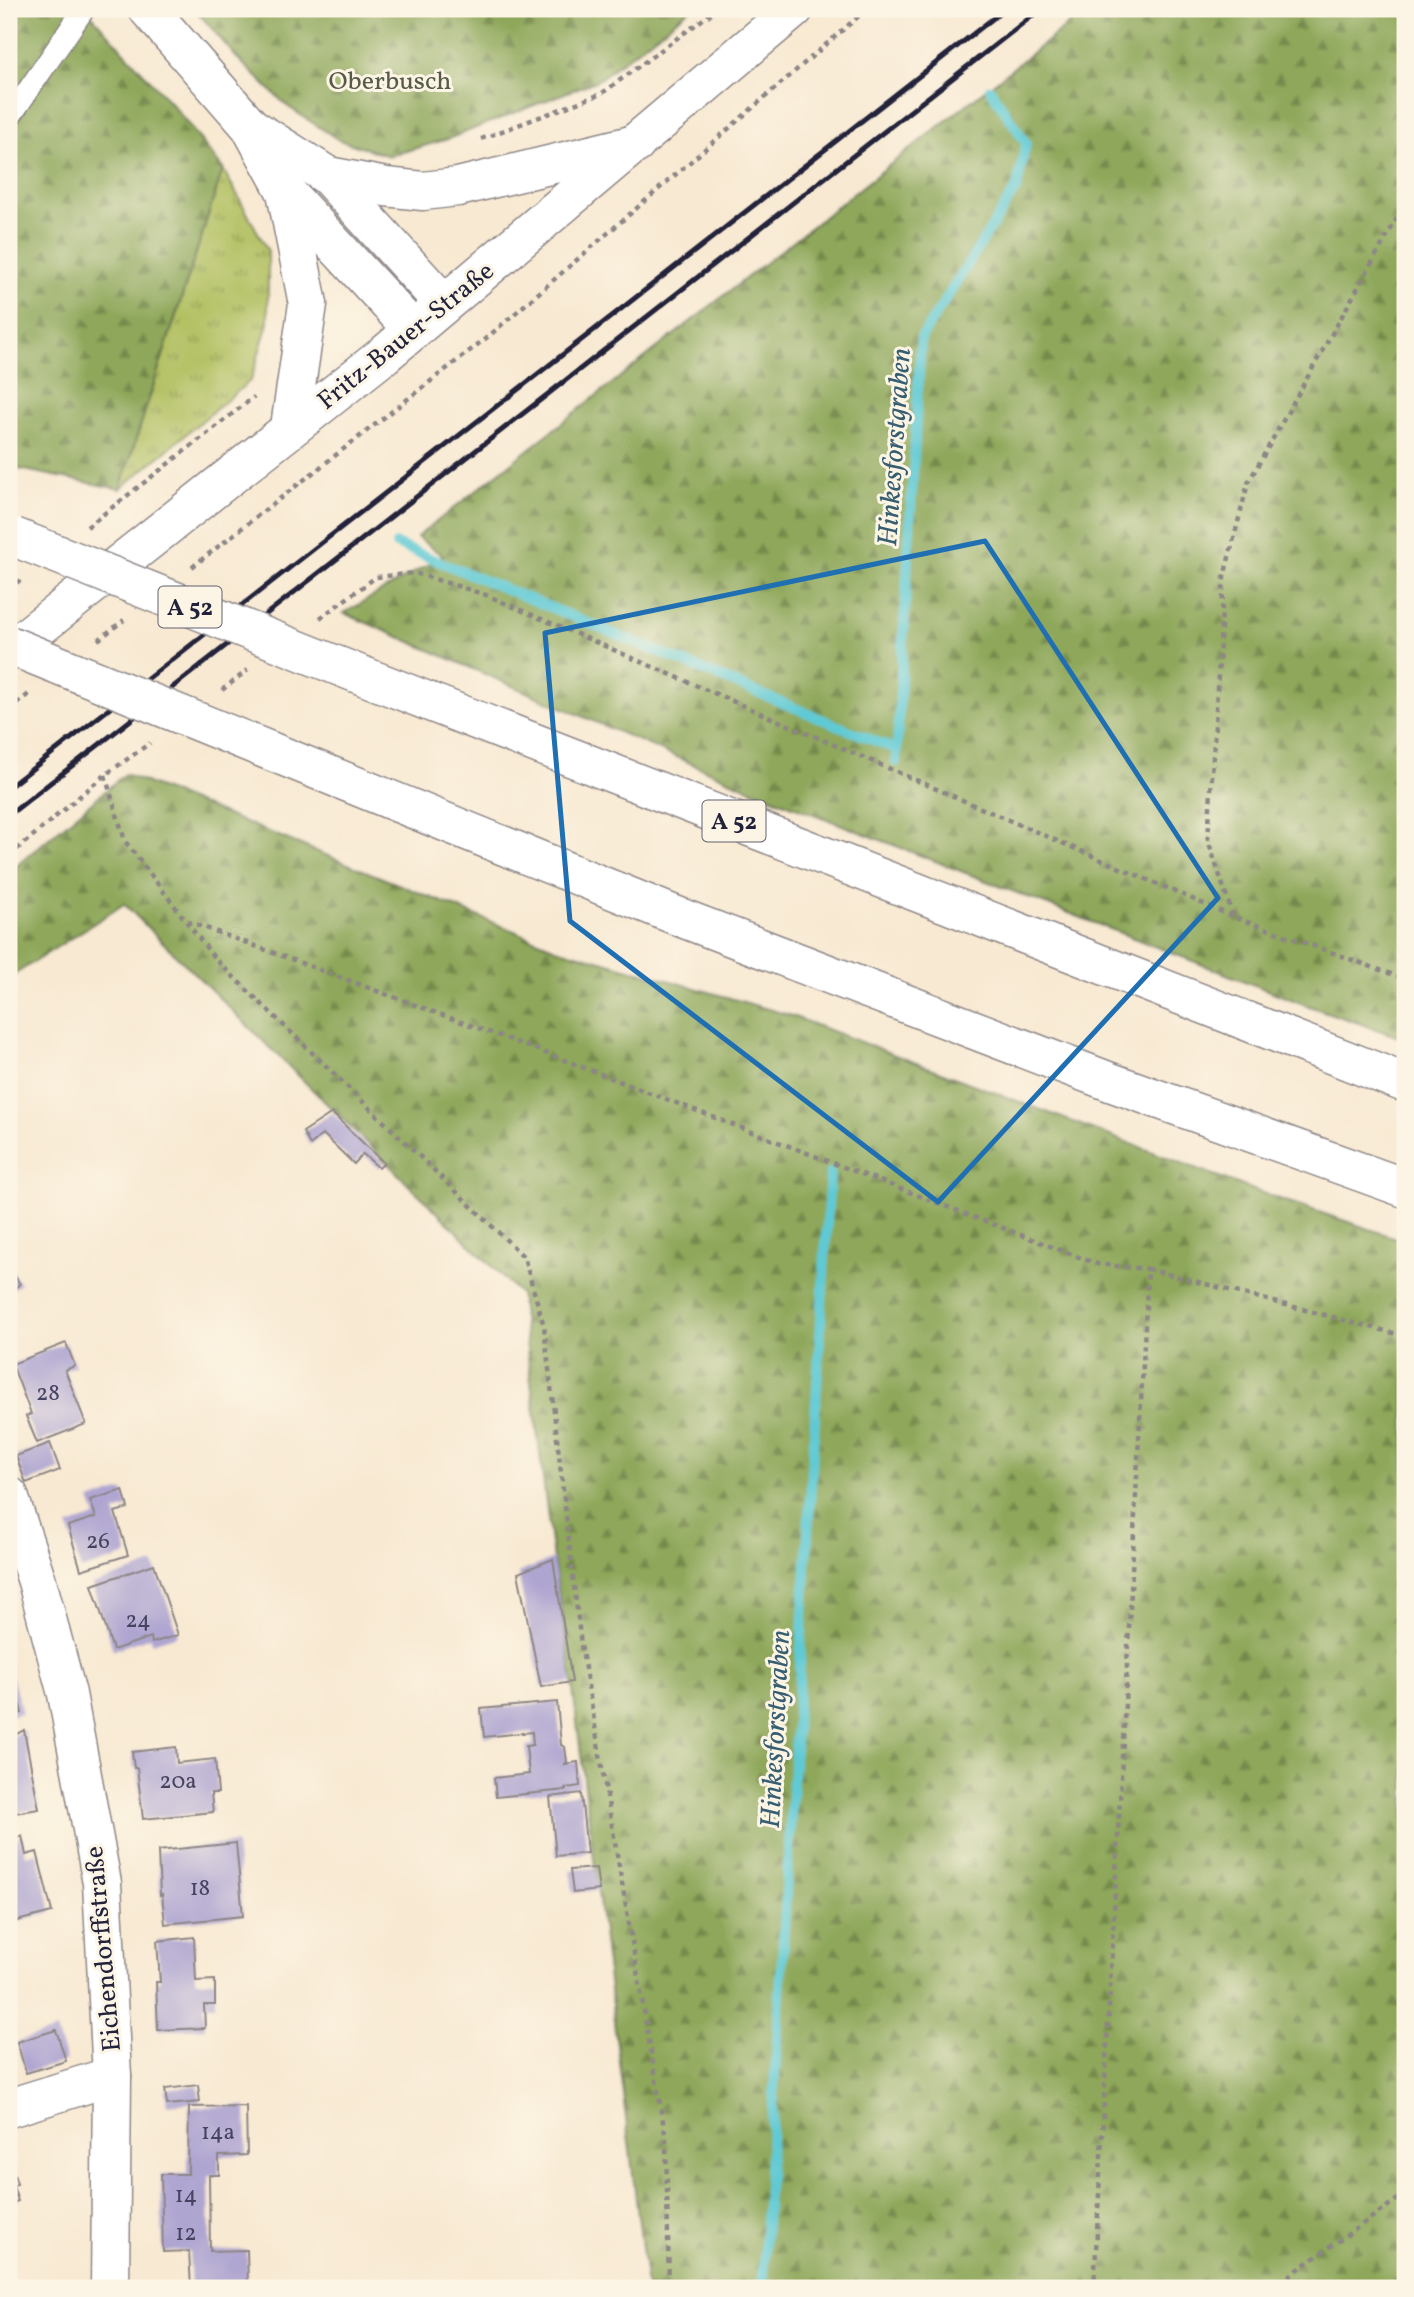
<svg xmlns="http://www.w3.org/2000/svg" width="1414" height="2297" font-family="Vollkorn,serif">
  <defs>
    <pattern id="grass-tufts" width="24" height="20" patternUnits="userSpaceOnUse" patternTransform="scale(1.75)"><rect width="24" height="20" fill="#b3c164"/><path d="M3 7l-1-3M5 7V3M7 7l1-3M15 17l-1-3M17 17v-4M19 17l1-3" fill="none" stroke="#919c54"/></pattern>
    <pattern id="forest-firs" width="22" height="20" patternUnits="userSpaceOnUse" patternTransform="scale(1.75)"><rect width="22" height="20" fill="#8ea75a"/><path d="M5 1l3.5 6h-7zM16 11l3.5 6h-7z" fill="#74884c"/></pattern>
  </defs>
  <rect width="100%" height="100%" fill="#fcf5e5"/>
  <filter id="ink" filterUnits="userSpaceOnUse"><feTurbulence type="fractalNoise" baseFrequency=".0143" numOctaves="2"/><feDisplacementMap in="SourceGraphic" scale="14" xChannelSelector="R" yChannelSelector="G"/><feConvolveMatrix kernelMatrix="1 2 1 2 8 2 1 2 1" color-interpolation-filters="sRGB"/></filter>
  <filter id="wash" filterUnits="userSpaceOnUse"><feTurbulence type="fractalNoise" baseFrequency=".00686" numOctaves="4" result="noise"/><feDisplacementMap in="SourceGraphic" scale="28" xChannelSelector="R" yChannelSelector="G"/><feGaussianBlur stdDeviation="1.57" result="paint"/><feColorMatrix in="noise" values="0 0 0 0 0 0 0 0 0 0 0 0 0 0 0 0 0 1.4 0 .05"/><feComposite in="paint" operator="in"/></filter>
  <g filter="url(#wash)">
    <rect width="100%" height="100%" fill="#f8e9d2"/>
    <!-- grass -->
    <polygon fill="url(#grass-tufts)" stroke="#6a7250" stroke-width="2" points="223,169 268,251 268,323 251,380 120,489"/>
    <!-- forest -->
    <g fill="url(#forest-firs)" stroke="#58644a" stroke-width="2">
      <polygon points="9,9 86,9 176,109 223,169 120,489 9,467"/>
      <polygon points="195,9 690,9 598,80 448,139 389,156 339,140 287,106 237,58"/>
      <polygon points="1088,9 1405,9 1405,1039 1306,1005 757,792 344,613 443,556 417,537"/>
      <polygon points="125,774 556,948 789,1015 1259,1192 1405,1241 1405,2288 647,2288 572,1682 553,1559 520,1294 124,904 9,978 9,872"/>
    </g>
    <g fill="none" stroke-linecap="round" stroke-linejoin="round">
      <!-- stream -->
      <g stroke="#5ecad5" stroke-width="10">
        <polyline points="396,544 897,750"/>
        <polyline points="896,762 921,338 1017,187 1026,143 990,89"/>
        <polyline points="762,2288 830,1173"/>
      </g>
    </g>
    <g id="blocks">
      <!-- building -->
      <g fill="#afa5d1">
        <polygon points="332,1113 384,1163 379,1168 363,1154 354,1164 323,1134 310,1145 303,1132"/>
        <polygon points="9,1267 20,1284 9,1292"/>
        <polygon points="66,1343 75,1366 65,1370 86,1424 37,1443 26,1416 31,1414 12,1364"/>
        <polygon points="50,1443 60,1470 26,1483 16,1456"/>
        <polygon points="123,1490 128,1508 115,1512 128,1555 81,1570 68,1526 96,1517 90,1500"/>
        <polygon points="553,1559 572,1682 541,1687 518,1573"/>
        <polygon points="154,1564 178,1635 152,1643 151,1637 113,1650 92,1585"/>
        <polygon points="9,1666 22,1713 9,1716"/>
        <polygon points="557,1702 561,1745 565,1747 567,1762 565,1764 578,1762 580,1786 566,1788 566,1790 496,1797 494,1778 529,1774 526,1746 533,1745 532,1732 484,1737 481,1709"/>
        <polygon points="24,1730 39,1809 9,1814 9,1738"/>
        <polygon points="176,1747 177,1763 215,1759 218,1793 211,1793 213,1812 143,1819 137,1768 134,1768 132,1752"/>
        <polygon points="581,1793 587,1853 556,1856 550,1797"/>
        <polygon points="22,1836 26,1855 37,1852 52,1912 9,1923 9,1840"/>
        <polygon points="236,1843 243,1916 165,1924 162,1894 160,1895 158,1851"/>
        <polygon points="596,1868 599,1890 573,1893 570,1870"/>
        <polygon points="194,1937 196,1981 215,1980 215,2005 204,2005 205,2028 158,2030 156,1982 160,1982 157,1941"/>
        <polygon points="56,2030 66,2061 26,2073 17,2042"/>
        <polygon points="198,2085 200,2102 167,2105 165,2089"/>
        <polygon points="246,2106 247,2155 219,2156 219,2175 209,2175 210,2251 247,2250 248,2288 191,2288 189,2251 163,2252 161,2174 188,2174 189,2107"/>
        <polygon points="9,2168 12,2168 17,2184 13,2186 18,2201 9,2204"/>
      </g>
    </g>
  </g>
  <g filter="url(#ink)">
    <use href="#blocks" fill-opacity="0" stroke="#8d8686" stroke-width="2"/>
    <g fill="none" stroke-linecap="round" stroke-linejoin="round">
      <!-- service casing -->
      <g stroke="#8d8686" stroke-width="24">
        <polyline id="service" points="9,118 84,9"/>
      </g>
      <!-- minor casing -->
      <g stroke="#8d8686" stroke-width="41">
        <g id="minor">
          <polyline points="9,1496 37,1581 67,1694 102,1883 112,2076 110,2288"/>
          <polyline points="9,2108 112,2076"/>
        </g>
      </g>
      <!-- secondary casing -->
      <g stroke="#8d8686" stroke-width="41">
        <polyline id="secondary" points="9,651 384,355 794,9"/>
      </g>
      <!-- motorway casing -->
      <g stroke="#8d8686" stroke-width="41">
        <g id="motorway">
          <polyline points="148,9 250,126 286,192 413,330"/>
          <polyline points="254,129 328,176 444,304"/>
          <polyline points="328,176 386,187 423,191 458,187 636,144"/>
          <polyline points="286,192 308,304 290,427"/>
          <polyline points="366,677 1405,1083"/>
          <polyline points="270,751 682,918 1113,1083 1405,1188"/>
        </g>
      </g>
      <!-- path -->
      <g stroke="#8d8686" stroke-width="4.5" stroke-dasharray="5 5" stroke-linecap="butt">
        <polyline points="481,139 601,94 717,9"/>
        <polyline points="87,527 254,397"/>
        <polyline points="192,567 490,335 867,9"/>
        <polyline points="9,589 20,580"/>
        <polyline points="320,618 376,577 415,573 486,595 1234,917 1405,979"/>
        <polyline points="98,640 124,620"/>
        <polyline points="222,690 248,670"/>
        <polyline points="9,710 30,693"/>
        <polyline points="105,775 125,841 215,959 524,1257 544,1326 581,1645 666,2139 669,2288"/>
        <polyline points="9,856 105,775 150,743"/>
        <polyline points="1233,916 1208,840 1224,577 1248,483 1405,204"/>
        <polyline points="187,921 543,1052 1097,1264 1148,1269"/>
        <polyline points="1094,2288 1148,1269 1405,1336"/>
        <polyline points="1272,2288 1405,2194"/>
      </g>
      <!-- service -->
      <use href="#service" stroke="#fff" stroke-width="21"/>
      <!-- minor -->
      <use href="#minor" stroke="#fff" stroke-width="38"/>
      <!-- secondary -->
      <use href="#secondary" stroke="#fff" stroke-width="38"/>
      <!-- motorway -->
      <use href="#motorway" stroke="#fff" stroke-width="38"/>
      <!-- rail -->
      <g stroke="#22223b" stroke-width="5">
        <polyline points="9,787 1005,9"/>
        <polyline points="9,815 1041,9"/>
      </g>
      <!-- motorway-bridge casing -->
      <g stroke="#8d8686" stroke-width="41" stroke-linecap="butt">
        <g id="motorway-bridge">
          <polyline points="14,537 366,677"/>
          <polyline points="9,645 270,751"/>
        </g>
      </g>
      <!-- motorway-bridge -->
      <use href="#motorway-bridge" stroke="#fff" stroke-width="38"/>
    </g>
  </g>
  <!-- marked area -->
  <path fill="none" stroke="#1f6fb2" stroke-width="5" stroke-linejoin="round" d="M985 541 1218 898 938 1202 570 921 545 633Z"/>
  <g text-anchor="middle" stroke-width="6" stroke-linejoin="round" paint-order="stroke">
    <!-- number labels -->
    <g font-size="23" fill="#454360">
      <text x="48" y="1400">28</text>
      <text x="98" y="1548">26</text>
      <text x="138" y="1627">24</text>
      <text x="178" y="1788">20a</text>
      <text x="200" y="1895">18</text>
      <text x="218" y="2139">14a</text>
      <text x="186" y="2202">14</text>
      <text x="186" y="2240">12</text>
    </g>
    <!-- shield labels -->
    <g fill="#fcf5e5" stroke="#63616e" stroke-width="2">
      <rect x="158.5" y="586.5" width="63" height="41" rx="5"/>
      <rect x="702.5" y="800.5" width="63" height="41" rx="5"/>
    </g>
    <g font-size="24" font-weight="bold" fill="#22223b">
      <text x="190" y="615">A 52</text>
      <text x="734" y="829">A 52</text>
    </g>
    <!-- park labels -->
    <g font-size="26" fill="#555a49" stroke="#fcf5e5">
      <text x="390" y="89">Oberbusch</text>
    </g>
    <!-- street labels -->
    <g font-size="26" fill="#22223b" stroke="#fcf5e5">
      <text transform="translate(405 335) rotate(-39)" y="9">Fritz-Bauer-Straße</text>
      <text transform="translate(102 1949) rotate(-95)" y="9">Eichendorffstraße</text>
    </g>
    <!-- water labels -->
    <g font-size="28" font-style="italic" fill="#375d71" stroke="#fcf5e5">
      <text transform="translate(893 447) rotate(-86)" y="10">Hinkesforstgraben</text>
      <text transform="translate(774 1729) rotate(-87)" y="10">Hinkesforstgraben</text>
    </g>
  </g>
  <!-- margin -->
  <rect width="1414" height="2297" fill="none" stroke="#fcf5e5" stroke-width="35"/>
</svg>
